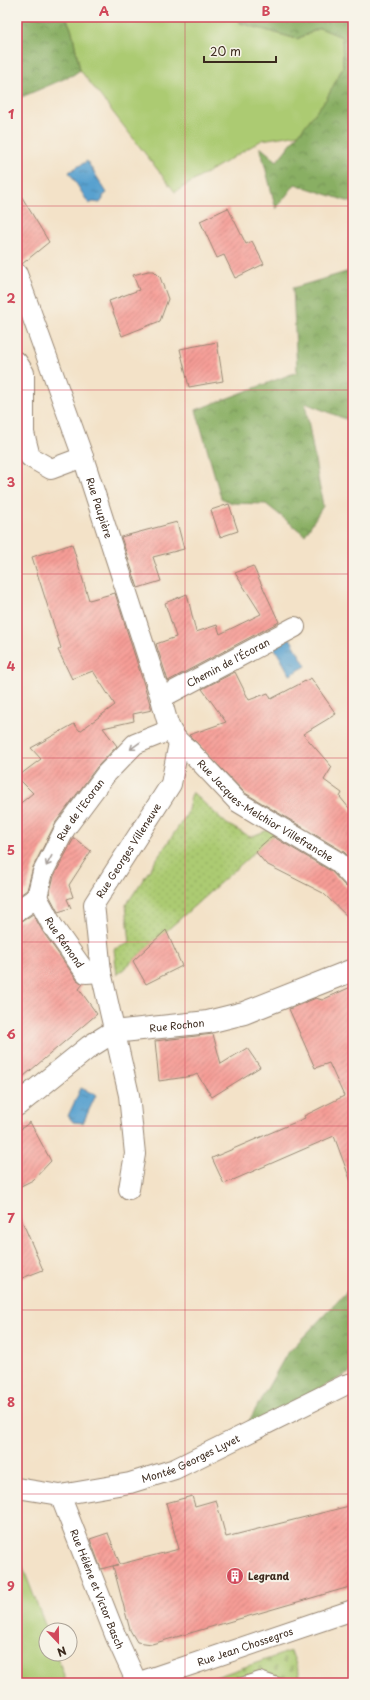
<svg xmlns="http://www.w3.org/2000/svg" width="370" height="1700" font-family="'Playpen Sans',sans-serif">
  <defs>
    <pattern id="forest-crowns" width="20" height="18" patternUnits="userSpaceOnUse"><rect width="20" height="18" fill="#89af64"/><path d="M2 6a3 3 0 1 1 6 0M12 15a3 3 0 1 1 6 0" fill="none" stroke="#718f52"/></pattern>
    <pattern id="cemetery-stones" width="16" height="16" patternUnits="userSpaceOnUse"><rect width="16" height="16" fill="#accb72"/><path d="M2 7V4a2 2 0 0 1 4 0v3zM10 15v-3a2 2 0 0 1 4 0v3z" fill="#95ae62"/></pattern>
    <pattern id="park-dots" width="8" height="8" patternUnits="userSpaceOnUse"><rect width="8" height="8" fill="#accb72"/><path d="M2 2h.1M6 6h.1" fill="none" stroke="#95ae62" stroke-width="1.8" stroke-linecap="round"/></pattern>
    <pattern id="water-ripples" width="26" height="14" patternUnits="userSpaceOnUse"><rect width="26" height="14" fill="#58a1cf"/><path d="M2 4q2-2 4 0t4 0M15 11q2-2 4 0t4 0" fill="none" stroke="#4a83a7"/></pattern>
    <pattern id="building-hatch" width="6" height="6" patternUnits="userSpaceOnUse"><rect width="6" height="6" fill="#f69d96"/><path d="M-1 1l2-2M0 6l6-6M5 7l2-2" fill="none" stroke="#c8807a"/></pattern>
  </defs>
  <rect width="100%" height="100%" fill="#f7f3e8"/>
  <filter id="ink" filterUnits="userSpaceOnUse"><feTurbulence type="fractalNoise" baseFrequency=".025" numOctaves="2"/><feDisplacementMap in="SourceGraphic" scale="8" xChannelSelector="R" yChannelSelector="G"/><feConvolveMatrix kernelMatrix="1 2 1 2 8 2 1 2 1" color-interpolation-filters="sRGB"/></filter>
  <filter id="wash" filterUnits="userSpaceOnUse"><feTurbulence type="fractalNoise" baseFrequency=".012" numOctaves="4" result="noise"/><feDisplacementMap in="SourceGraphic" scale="16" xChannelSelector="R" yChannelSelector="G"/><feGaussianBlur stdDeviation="0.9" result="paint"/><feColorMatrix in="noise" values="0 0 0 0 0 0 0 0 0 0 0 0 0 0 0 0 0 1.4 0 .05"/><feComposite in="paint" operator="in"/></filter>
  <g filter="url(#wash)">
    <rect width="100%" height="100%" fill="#f3e2c8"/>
    <!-- grass -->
    <g fill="#accb72" stroke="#747a48">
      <polygon points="66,17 239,17 240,23 297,39 320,28 342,37 343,67 327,98 299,134 262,140 175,192 80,70 72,31"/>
      <polygon points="17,1552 47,1630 46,1654 56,1654 67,1683 17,1683"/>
    </g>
    <!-- forest -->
    <g fill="url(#forest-crowns)" stroke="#626c41">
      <polygon points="17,17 66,17 72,31 80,70 73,75 17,99"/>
      <polygon points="239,17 353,17 353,203 295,184 276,209 260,147 277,161 327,98 343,67 342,37 320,28 297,39 240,23"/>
      <polygon points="353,270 353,422 305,403 323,506 305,535 266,504 232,503 221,498 196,410 297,372 293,288"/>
      <polygon points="353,1285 353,1371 245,1428 286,1355"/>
    </g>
    <!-- cemetery -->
    <polygon fill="url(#cemetery-stones)" stroke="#747a48" points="291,1651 303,1683 203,1683 204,1681"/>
    <!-- park -->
    <polygon fill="url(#park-dots)" stroke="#747a48" points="192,792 227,824 250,837 268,830 276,833 117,975 114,949 130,943 126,905 187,814"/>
    <!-- water -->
    <g fill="url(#water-ripples)" stroke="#4a6676">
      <polygon points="87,161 107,193 103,196 103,199 100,203 93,202 89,204 69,172"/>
      <polygon points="290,638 306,666 290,675 274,647"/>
      <polygon points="81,1088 96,1095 83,1123 73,1122 68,1116"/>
    </g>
    <g id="blocks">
      <!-- building -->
      <g fill="url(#building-hatch)">
        <polygon points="17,189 49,242 22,264 17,263"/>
        <polygon points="228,208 246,244 252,241 264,264 235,278 224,255 217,258 200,221"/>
        <polygon points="148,271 154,271 160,277 168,299 160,321 122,336 109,301 139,290 133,275"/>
        <polygon points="217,342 223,381 189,387 180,349"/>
        <polygon points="229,504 238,531 220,537 211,510"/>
        <polygon points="177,522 184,549 153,557 161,581 138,588 121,537"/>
        <polygon points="72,544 89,600 115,593 152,710 133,714 134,721 103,728 117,746 97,767 56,822 33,867 27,890 17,897 17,806 33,793 17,777 41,759 31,748 74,724 80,731 115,705 93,671 72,679 58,650 61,648 32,557"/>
        <polygon points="253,566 279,622 168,681 156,644 176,637 165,603 187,594 196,632 217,625 220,634 261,614 235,573"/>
        <polygon points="235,672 249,700 268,693 271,699 311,678 336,714 303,734 332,767 324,780 342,793 340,797 353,813 353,861 344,852 245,793 189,735 226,722 202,689"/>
        <polygon points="272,836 331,871 345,886 353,889 353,922 323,893 266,864 255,851"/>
        <polygon points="74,838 91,851 69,885 73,897 67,899 71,908 58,912 49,895 54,876"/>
        <polygon points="33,914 43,932 77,980 83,984 79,989 97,1014 17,1082 17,922 24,920"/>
        <polygon points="166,930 182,966 146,984 133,961"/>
        <polygon points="353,986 353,1181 351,1182 334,1136 224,1184 212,1158 305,1118 304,1116 344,1096 329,1063 315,1068 289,1009 316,998 322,1000"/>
        <polygon points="213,1034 221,1064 247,1048 260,1067 212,1097 197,1074 193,1076 159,1081 155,1041"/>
        <polygon points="30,1122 51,1161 33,1180 17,1188 17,1132"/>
        <polygon points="17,1209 43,1270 17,1280"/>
        <polygon points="192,1496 195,1506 216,1500 226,1537 353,1505 353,1586 152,1644 137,1642 130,1630 113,1566 179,1549 166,1503"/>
        <polygon points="108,1533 120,1564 101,1569 90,1539"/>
      </g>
    </g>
  </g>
  <g filter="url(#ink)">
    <use href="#blocks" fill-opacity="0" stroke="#978673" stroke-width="1"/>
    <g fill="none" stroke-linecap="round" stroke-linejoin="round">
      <!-- lane casing -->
      <g stroke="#978673" stroke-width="12">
        <polyline id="lane" points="241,1683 260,1677 278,1683"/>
      </g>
      <!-- street casing -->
      <g stroke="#978673" stroke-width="22">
        <g id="street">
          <path id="s1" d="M17 274 83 457 161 698C167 720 168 736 189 750L238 802 338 862 353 878"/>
          <polyline points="17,362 24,373 24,433 30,457 51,469 83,457"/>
          <path id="s2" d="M161 698 295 627"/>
          <path id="s3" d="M37 897 52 925 86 973 101 972"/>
          <path id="s4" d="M17 911 37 897 43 872 65 829 106 774 135 744 170 730"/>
          <path id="s5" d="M129 1189 135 1154 129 1095 101 972 94 904 171 784 179 743"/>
          <path id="s6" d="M17 1488 60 1495 130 1483 175 1469 345 1385 353 1383"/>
          <path id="s7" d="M60 1495 116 1637 137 1683"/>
          <path id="s8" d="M137 1683 353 1610"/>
        </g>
      </g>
      <!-- secondary casing -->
      <g stroke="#978673" stroke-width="24">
        <g id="secondary">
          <path id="s9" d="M17 1105 89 1047 113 1032 208 1022 244 1013 353 970"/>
        </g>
      </g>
      <!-- lane -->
      <use href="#lane" stroke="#fff" stroke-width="10"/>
      <!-- street -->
      <use href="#street" stroke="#fff" stroke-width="20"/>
      <!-- secondary -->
      <use href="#secondary" stroke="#fff" stroke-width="22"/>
    </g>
    <!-- one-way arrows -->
    <defs><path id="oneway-shaft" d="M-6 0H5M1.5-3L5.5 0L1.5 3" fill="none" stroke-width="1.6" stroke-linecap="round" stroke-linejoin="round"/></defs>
    <g stroke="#a79f9a">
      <use href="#oneway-shaft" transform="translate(135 746) rotate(144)"/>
      <use href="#oneway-shaft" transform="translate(49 861) rotate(118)"/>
    </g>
  </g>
  <!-- grid -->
  <path fill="none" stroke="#d1495b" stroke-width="1" stroke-opacity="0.55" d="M185 17V1683M17 206H353M17 390H353M17 574H353M17 758H353M17 942H353M17 1126H353M17 1310H353M17 1494H353"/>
  <!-- icons -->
  <defs>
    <g id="building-disc" transform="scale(0.9)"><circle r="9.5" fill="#d1495b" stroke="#f7f3e8"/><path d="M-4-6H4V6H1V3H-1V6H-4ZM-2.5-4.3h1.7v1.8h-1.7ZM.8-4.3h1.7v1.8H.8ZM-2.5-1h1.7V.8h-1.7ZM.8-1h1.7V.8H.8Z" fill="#fff"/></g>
  </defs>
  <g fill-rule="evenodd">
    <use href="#building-disc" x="235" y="1576"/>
  </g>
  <g text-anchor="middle" stroke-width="4" stroke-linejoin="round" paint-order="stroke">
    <!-- street labels -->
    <g font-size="10" fill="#3b2a1e" stroke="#f7f3e8">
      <text dy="4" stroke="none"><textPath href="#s1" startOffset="248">Rue Paupière</textPath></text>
      <text dy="4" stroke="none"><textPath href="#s2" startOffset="76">Chemin de l'Écoran</textPath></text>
      <text dy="4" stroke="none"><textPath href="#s4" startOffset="123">Rue de l'Ecoran</textPath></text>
      <text dy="4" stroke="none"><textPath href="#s1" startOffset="607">Rue Jacques-Melchior Villefranche</textPath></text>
      <text dy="4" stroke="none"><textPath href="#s5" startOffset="353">Rue Georges Villeneuve</textPath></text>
      <text dy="4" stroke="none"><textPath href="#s3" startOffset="53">Rue Rémond</textPath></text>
      <text dy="4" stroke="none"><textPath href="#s9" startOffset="185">Rue Rochon</textPath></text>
      <text dy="4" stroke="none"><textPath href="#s6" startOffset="180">Montée Georges Lyvet</textPath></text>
      <text dy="4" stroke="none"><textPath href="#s7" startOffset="101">Rue Hélène et Victor Basch</textPath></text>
      <text dy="4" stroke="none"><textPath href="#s8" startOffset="114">Rue Jean Chossegros</textPath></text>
    </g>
    <!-- poi labels -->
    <g font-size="10" font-weight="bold" fill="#3b2a1e" stroke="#f7f3e8" text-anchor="start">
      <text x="248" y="1580">Legrand</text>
    </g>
  </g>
  <!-- margin -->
  <rect width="370" height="1700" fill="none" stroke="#f7f3e8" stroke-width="44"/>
  <!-- north arrow -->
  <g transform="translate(58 1642) rotate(158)"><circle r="19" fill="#f7f3e8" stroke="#aca397"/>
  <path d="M0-3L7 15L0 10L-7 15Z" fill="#d1495b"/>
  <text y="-6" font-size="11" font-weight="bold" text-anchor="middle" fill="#3b2a1e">N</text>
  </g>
  <!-- scale -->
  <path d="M204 56v6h72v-6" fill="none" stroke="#3b2a1e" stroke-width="2"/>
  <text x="210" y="56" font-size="12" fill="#3b2a1e" stroke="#f7f3e8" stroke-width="3" paint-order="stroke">20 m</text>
  <rect x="22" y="22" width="326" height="1656" fill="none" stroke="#d1495b" stroke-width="1.5"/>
  <g font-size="13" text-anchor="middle" font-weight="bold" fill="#d1495b">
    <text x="104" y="16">A</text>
    <text x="266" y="16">B</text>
    <text x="11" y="119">1</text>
    <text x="11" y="303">2</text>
    <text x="11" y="487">3</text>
    <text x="11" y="671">4</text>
    <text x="11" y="855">5</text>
    <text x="11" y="1039">6</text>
    <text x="11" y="1223">7</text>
    <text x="11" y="1407">8</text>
    <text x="11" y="1591">9</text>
  </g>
</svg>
